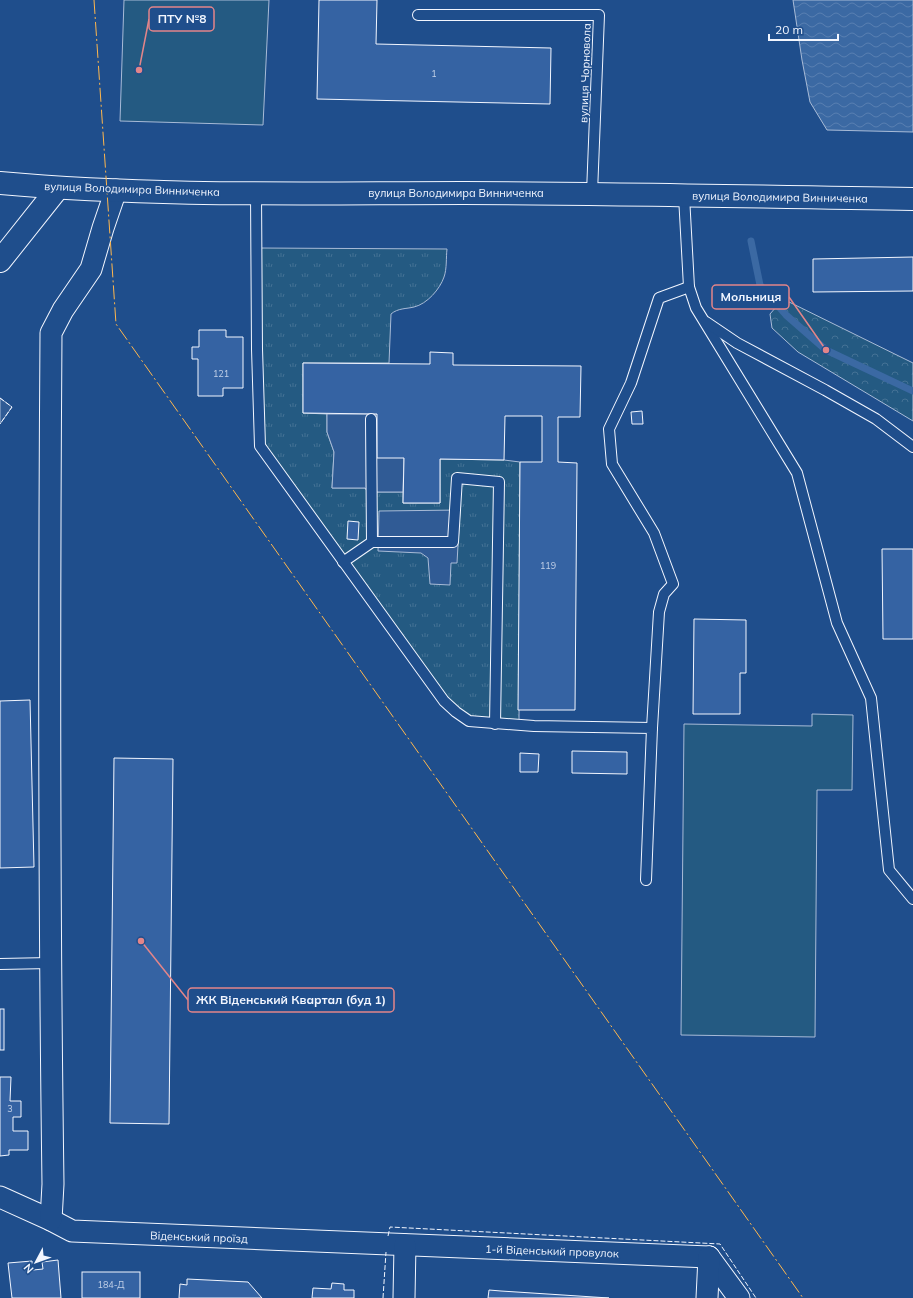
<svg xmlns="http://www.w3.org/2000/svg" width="913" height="1298" font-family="Mulish,sans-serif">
  <defs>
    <pattern id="forest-crowns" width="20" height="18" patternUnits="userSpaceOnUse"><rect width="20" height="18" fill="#245a82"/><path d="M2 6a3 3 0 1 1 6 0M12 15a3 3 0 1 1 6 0" fill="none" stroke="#447295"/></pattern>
    <pattern id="park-tufts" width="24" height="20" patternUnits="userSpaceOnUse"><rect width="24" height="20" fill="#245a82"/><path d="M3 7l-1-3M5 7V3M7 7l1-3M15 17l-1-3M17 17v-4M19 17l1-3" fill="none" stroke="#447295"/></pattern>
    <pattern id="water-waves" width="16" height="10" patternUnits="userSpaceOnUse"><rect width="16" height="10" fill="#3b69a3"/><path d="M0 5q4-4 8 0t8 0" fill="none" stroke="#587fb1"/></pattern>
  </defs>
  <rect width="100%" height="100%" fill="#1f4e8c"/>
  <!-- grass -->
  <g fill="#245a82" stroke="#a8bbd7">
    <polygon points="124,0 269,0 263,125 120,121"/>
    <polygon points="812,714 853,715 852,790 817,790 815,1037 681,1035 684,724 812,726"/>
  </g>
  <!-- forest -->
  <polygon fill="url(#forest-crowns)" stroke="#a8bbd7" points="783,299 913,363 913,421 798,352 772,328 770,314"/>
  <!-- park -->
  <path fill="url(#park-tufts)" stroke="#a8bbd7" d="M258 248 447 249C446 257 447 269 444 277 440 289 427 304 414 307 406 309 398 308 391 314L389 363H303V413L327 414V432L334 452 332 488H365L368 492H403V503H440V459L504 460 520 462 519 724 468 720 444 700 262 445Z"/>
  <!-- parking -->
  <g fill="#305b95" stroke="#a8bbd7">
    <polygon points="0,398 12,407 0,424"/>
    <polygon points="327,414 377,414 404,458 403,492 368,492 365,488 332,488 334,452 327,432"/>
    <polygon points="460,510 457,563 451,563 450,585 430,584 428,558 421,553 378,551 379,511"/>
  </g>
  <!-- water -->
  <polygon fill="url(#water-waves)" stroke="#a8bbd7" points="793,0 913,0 913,132 827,130 810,102 802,60"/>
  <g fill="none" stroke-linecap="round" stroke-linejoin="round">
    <!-- stream -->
    <polyline stroke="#3b69a3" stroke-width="7" points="751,241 760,285 786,315 826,350 913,391"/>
  </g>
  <!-- building -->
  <g fill="#3563a3" stroke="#f2f6ff">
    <polygon points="319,0 377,0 376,44 551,48 550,104 317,99"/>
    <polygon points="913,257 913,291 813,292 813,259"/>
    <polygon points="199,330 226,330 226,337 243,337 243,388 223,388 223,396 198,396 198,359 192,359 192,347 199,347"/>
    <polygon points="430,352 453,353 453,365 581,366 580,417 558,417 558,462 577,463 575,710 518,710 520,462 542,462 542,416 505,416 504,460 440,459 440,503 403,503 404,458 377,458 377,414 303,413 303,363 430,364"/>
    <polygon points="642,411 643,424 632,424 631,412"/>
    <polygon points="348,521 359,522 358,540 347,539"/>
    <polygon points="882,549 913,549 913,639 883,639"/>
    <polygon points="694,619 746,620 746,673 740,673 740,714 693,714"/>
    <polygon points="30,700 34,867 0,868 0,701"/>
    <polygon points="572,751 627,752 627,774 572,773"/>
    <polygon points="520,753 539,754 538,772 520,772"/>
    <polygon points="114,758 173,759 169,1124 110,1123"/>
    <rect x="0" y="1009" width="4" height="41"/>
    <polygon points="0,1077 11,1077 10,1101 21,1101 21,1117 13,1117 13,1131 28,1131 28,1150 9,1150 9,1155 0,1156"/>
    <polygon points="58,1260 61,1298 12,1298 8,1263 32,1261 33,1270 43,1269 42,1262"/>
    <rect x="82" y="1272" width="58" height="26"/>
    <polygon points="187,1279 248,1282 262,1298 179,1298 180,1284 187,1285"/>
    <polygon points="332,1283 344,1284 344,1290 354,1290 354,1298 312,1298 313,1288 331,1289"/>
    <polygon points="489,1290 501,1291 609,1298 488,1298"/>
  </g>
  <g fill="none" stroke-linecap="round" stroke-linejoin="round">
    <!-- lane casing -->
    <g stroke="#f2f6ff" stroke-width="12">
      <g id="lane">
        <polyline points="418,15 599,15 592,193"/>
        <polyline points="256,193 257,349 260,446 444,701 456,712 469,721 534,726 652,728 646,880"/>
        <polyline points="684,196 689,287 696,308 797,473 837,623 871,698 889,870 913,899"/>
        <polyline points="706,322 737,343 825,390 876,419 913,447"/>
        <polyline points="371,419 372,542"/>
        <polyline points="343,562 372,542 453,542 457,478 499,482 495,724"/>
        <polyline points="652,728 659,612 664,594 673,584 654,533 612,464 609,429 631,383 659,298 689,287"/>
        <polyline points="0,964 50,963"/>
      </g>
    </g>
    <!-- street casing -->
    <g stroke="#f2f6ff" stroke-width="23">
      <g id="street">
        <polyline points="0,1197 51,1220 72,1231 709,1257"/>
        <path d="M51 1220 53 1184C49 900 49 616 51 333L63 310 91 269 103 228 116 190"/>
        <polyline points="709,1257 739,1298"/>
        <polyline points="404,1298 405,1245"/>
        <polyline points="707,1298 709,1257"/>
      </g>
    </g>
    <!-- secondary casing -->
    <g stroke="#f2f6ff" stroke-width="24">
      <g id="secondary">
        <path d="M0 183C154 197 309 193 463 193 613 193 763 197 913 199"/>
        <polyline points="0,261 58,188"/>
      </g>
    </g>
    <!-- lane -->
    <use href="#lane" stroke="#1f4e8c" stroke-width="10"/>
    <!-- street -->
    <use href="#street" stroke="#1f4e8c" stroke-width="21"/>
    <!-- secondary -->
    <use href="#secondary" stroke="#1f4e8c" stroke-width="22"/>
    <!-- fence -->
    <g stroke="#f2f6ff" stroke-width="1" stroke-dasharray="5 2" stroke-linecap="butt">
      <polyline points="0,398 12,407 0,424"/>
      <polyline points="388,1236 390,1227 720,1244 756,1298"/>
      <polyline points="383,1298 386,1252"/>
    </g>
    <!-- power -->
    <polyline stroke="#ffb74d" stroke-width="1" stroke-dasharray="14 3 2 3" stroke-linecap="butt" points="94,0 116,324 803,1298"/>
  </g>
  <g text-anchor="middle" stroke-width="3" stroke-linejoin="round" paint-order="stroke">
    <!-- number labels -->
    <g font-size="9" fill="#c3d1e8">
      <text x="434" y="77">1</text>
      <text x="221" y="377">121</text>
      <text x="548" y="569">119</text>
      <text x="10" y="1112">3</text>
      <text x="111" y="1288">184-Д</text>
    </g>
    <!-- street labels -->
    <g font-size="11" fill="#f2f6ff" stroke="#1f4e8c">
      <text transform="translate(585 73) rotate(-88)" y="4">вулиця Чорновола</text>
      <text transform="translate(132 189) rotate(2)" y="4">вулиця Володимира Винниченка</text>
      <text x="456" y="197">вулиця Володимира Винниченка</text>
      <text transform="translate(780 197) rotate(1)" y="4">вулиця Володимира Винниченка</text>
      <text transform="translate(199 1237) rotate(2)" y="4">Віденський проїзд</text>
      <text transform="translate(552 1251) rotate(2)" y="4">1-й Віденський провулок</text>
    </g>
  </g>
  <!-- callouts -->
  <path fill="none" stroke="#e38589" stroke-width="1.5" d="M139 70L149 19M826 350L789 297M141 941L188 1000"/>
  <g fill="#e38589" stroke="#1f4e8c" stroke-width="1.5">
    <circle cx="139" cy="70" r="4"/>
    <circle cx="826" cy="350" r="4"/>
    <circle cx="141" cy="941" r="4"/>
  </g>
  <g fill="#1f4e8c" stroke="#e38589" stroke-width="1.5">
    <rect x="149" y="7" width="65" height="24" rx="4"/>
    <rect x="712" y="285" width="77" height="24" rx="4"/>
    <rect x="188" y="988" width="206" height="24" rx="4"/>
  </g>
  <g font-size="12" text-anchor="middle" font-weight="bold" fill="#f2f6ff">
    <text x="182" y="23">ПТУ №8</text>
    <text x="751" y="301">Мольниця</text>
    <text x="291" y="1004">ЖК Віденський Квартал (буд 1)</text>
  </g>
  <!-- north arrow -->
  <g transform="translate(36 1262) rotate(229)" stroke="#1f4e8c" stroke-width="3" paint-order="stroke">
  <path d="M0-3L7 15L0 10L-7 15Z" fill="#f2f6ff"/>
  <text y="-6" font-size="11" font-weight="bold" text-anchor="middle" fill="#f2f6ff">N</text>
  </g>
  <!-- scale -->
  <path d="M769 34v6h69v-6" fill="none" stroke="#f2f6ff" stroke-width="2"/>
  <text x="775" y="34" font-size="12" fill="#f2f6ff" stroke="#1f4e8c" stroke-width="3" paint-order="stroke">20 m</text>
</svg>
